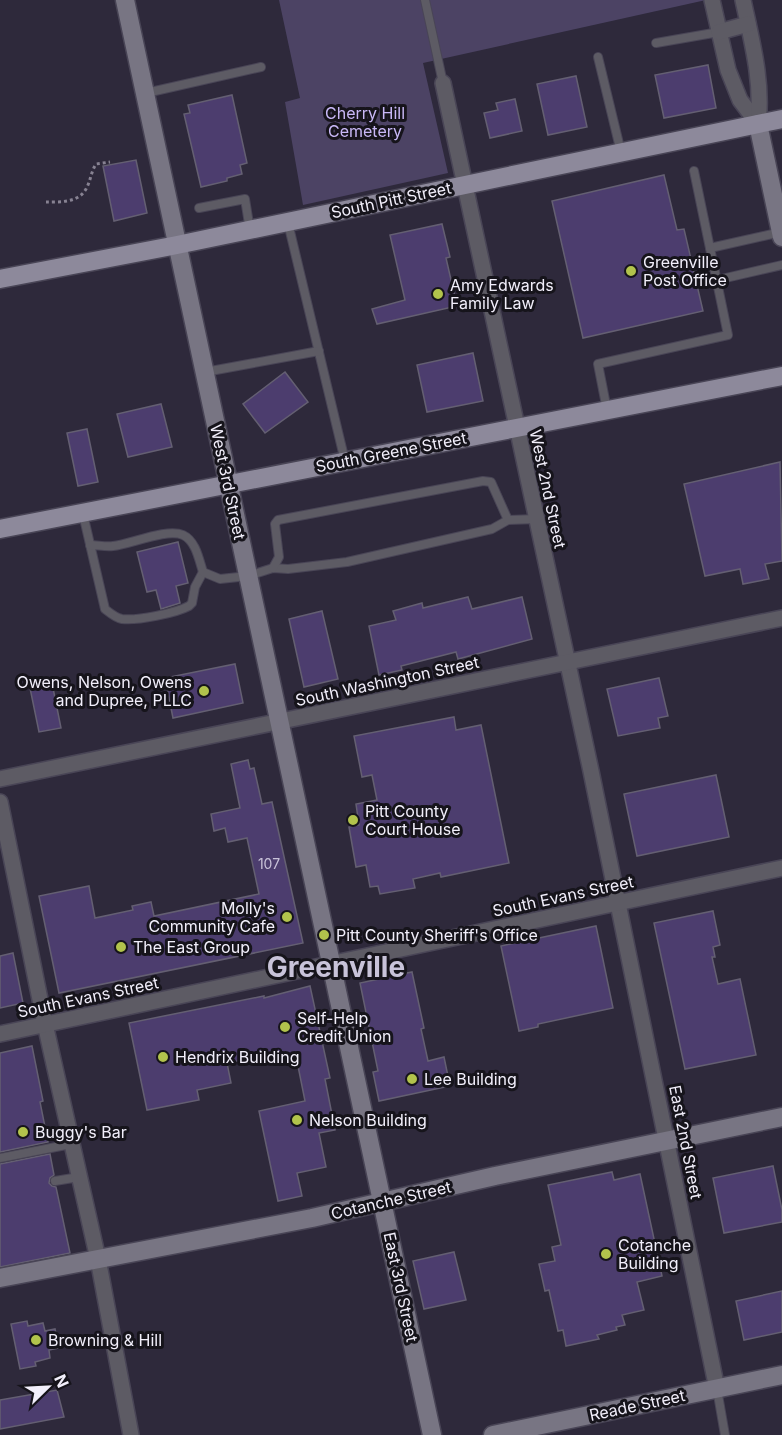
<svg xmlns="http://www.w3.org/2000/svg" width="782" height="1435" font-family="Inter,sans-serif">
  <rect width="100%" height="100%" fill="#2e293b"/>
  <!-- green -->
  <polygon fill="#4c4364" points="279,0 706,0 423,63 448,173 303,205 285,102 300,98"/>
  <!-- building -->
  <g fill="#4c3d6e" stroke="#645f72" stroke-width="1.5">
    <polygon points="708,65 716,108 664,118 655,75"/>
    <polygon points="576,76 587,127 548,135 537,84"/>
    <polygon points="232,95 247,163 240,165 242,174 227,178 227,181 201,187 184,114 190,113 188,105"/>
    <polygon points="515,99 522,131 490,138 484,113 498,110 496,103"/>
    <polygon points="136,160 147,213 114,221 103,166"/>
    <polygon points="664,175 677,230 684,229 703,311 583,338 552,201"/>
    <polygon points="442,224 450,257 446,258 457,306 377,324 372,309 405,300 390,235"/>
    <polygon points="473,353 483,401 427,412 417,365"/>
    <polygon points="285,372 308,402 265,433 243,404"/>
    <polygon points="161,404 172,447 128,457 117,414"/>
    <polygon points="87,429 98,482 78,486 67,433"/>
    <polygon points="780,462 782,561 765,564 769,579 743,584 740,569 705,576 684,484"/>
    <polygon points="178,542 188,583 176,586 180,603 161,609 156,590 147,592 137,552"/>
    <polygon points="468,597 472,609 522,597 532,639 458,659 456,652 401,666 402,670 379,675 369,626 396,620 393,611 422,603 423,608"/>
    <polygon points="322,611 338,679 304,687 289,619"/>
    <polygon points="235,664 243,703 173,718 165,678"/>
    <polygon points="659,678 668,716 658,718 660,728 618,736 607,689"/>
    <polygon points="52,683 61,728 39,732 30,688"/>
    <polygon points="454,717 456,730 481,725 509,863 441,877 440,873 413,879 415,888 380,894 378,886 370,887 366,865 356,867 349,827 359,825 356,804 377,800 372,775 362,777 354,736"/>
    <polygon points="248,760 250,769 254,768 262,804 272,802 303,943 59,993 39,896 89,886 95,918 133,910 132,906 151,902 154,916 259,894 247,838 228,842 225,828 214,831 211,814 240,808 231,764"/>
    <polygon points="716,775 729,837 637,856 624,794"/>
    <polygon points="713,911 720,945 713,947 715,957 712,957 718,984 740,979 756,1055 685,1069 654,923"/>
    <polygon points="596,926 613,1008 538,1024 538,1027 519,1031 501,946"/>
    <polygon points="13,953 23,1003 0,1008 0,956"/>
    <polygon points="412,972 424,1028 421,1029 428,1061 444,1057 450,1086 379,1101 373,1072 378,1071 360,983"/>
    <polygon points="310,986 330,1078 325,1079 335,1130 319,1133 326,1167 297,1173 302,1196 278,1201 259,1111 305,1101 297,1061 293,1062 291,1054 258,1061 257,1057 227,1063 231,1083 197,1090 199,1100 147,1110 129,1023 264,996 264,998"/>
    <polygon points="32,1046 43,1101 40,1102 48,1142 0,1152 0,1053"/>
    <polygon points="50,1154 54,1175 50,1178 49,1183 52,1186 56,1187 70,1253 0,1267 0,1164"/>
    <polygon points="773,1166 782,1210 782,1222 724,1233 713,1178"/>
    <polygon points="612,1172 614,1180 640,1174 662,1276 637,1282 644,1310 622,1315 625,1325 616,1327 617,1330 597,1335 599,1339 566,1346 563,1330 558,1331 549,1290 545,1291 539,1264 555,1261 552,1247 561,1245 548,1185"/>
    <polygon points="454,1252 466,1300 424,1309 413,1261"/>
    <polygon points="782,1291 782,1332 744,1340 736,1301"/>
    <polygon points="27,1321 28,1326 43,1323 45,1331 55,1329 59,1348 49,1350 50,1358 35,1362 36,1366 20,1369 11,1324"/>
    <polygon points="57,1390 64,1417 0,1429 0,1400"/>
  </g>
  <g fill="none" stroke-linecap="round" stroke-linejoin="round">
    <!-- lane casing -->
    <g stroke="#494556" stroke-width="10">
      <g id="lane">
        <polyline points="425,0 443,83"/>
        <polyline points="656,43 719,32"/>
        <polyline points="598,57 621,152"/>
        <polyline points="146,93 261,67"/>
        <polyline points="199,208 245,199 250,230"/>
        <polyline points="288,223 345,461"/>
        <polyline points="710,248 781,232"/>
        <polyline points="717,280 782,265"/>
        <polyline points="205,372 319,351"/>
        <polyline points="607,410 598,364 728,335 694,171"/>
        <path d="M83 514 105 609C110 613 116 618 122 619 137 621 176 613 189 606L192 603 195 587 203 572"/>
        <path d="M90 545C97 545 106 547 113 546 131 544 167 528 183 535 196 541 199 560 203 572L220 579 248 576 273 568 288 569 347 562 492 529 508 520"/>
        <polyline points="273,568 279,557 275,524 278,520 483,481 491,482 508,520 537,519"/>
        <polyline points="0,1158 71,1144"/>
        <polyline points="55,1181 79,1177"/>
        <polyline points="717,1389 725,1435"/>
      </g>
    </g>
    <!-- street casing -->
    <g stroke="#494556" stroke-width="18">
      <g id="street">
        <polyline points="712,0 728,70 740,100 758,124"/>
        <path d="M743 0C752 42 763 82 758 124"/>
        <polyline points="719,32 748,24"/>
        <polyline points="443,83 591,771 717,1389"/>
        <polyline points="0,779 782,618"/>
        <polyline points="0,802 45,1024 98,1259 131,1435"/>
        <polyline points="0,1034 782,868"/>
      </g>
    </g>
    <!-- secondary casing -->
    <g stroke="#494556" stroke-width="21">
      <g id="secondary">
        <polyline points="125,0 432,1435"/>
        <polyline points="758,124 782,237"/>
        <polyline points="0,1278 312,1218 495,1176 782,1117"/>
        <polyline points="493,1435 782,1375"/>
      </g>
    </g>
    <!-- primary casing -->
    <g stroke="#494556" stroke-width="21">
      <g id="primary">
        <polyline points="0,279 177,245 782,119"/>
        <polyline points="0,529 782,376"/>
      </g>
    </g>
    <!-- path -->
    <path stroke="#878292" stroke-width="3" stroke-dasharray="3 3" stroke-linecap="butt" d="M46 202C60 202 80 203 87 187 91 179 91 172 96 164L110 162"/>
    <!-- lane -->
    <use href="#lane" stroke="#5d5b64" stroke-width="8"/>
    <!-- street -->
    <use href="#street" stroke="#5d5b64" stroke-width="15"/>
    <!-- secondary -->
    <use href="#secondary" stroke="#787583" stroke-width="18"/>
    <!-- primary -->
    <use href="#primary" stroke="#8d899b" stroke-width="18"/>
  </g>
  <!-- markers -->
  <g fill="#b2c34c" stroke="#16141b" stroke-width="2">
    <circle cx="631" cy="271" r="6"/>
    <circle cx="438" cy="294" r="6"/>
    <circle cx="204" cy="691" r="6"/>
    <circle cx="353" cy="820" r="6"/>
    <circle cx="287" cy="917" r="6"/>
    <circle cx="324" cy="935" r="6"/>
    <circle cx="121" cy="947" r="6"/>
    <circle cx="285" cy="1027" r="6"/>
    <circle cx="163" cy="1057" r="6"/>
    <circle cx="412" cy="1079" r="6"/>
    <circle cx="297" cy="1120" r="6"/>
    <circle cx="23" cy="1132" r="6"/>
    <circle cx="606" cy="1254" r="6"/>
    <circle cx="36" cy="1340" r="6"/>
  </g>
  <g text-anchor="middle" stroke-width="6" stroke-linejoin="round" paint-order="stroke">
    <!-- number labels -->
    <g font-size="14" fill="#c8c2d8">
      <text x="269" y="869">107</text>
    </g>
    <!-- park labels -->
    <g font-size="16" fill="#c9b8f7" stroke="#16141b">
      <text x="365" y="119">Cherry Hill<tspan x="365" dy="18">Cemetery</tspan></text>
    </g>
    <!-- street labels -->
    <g font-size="16" fill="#f2effb" stroke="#16141b">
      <text transform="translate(391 200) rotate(-12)" y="6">South Pitt Street</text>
      <text transform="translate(391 452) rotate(-11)" y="6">South Greene Street</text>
      <text transform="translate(228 482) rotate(78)" y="6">West 3rd Street</text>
      <text transform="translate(548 489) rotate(78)" y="6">West 2nd Street</text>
      <text transform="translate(387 681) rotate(-12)" y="6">South Washington Street</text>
      <text transform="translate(563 896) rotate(-12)" y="6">South Evans Street</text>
      <text transform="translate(88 997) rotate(-12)" y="6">South Evans Street</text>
      <text transform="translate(686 1142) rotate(79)" y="6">East 2nd Street</text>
      <text transform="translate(391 1200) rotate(-13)" y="6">Cotanche Street</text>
      <text transform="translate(401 1287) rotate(78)" y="6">East 3rd Street</text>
      <text transform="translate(637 1405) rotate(-12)" y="6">Reade Street</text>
    </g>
    <!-- poi labels -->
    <g font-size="16" fill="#f2effb" stroke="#16141b" text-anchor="start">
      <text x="643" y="268">Greenville<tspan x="643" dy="18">Post Office</tspan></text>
      <text x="450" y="291">Amy Edwards<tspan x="450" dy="18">Family Law</tspan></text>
      <text x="192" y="688" text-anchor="end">Owens, Nelson, Owens<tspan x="192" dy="18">and Dupree, PLLC</tspan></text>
      <text x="365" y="817">Pitt County<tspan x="365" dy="18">Court House</tspan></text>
      <text x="275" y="914" text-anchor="end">Molly's<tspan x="275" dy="18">Community Cafe</tspan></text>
      <text x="336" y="941">Pitt County Sheriff's Office</text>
      <text x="133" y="953">The East Group</text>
      <text x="297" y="1024">Self-Help<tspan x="297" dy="18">Credit Union</tspan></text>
      <text x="175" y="1063">Hendrix Building</text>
      <text x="424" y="1085">Lee Building</text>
      <text x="309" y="1126">Nelson Building</text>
      <text x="35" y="1138">Buggy's Bar</text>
      <text x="618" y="1251">Cotanche<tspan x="618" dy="18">Building</tspan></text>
      <text x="48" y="1346">Browning &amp; Hill</text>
    </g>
    <!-- town labels -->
    <g font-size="28" font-weight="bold" fill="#c8c3d9" stroke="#16141b">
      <text x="336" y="977">Greenville</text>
    </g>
  </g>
  <!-- north arrow -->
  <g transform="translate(48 1387) rotate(66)" stroke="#16141b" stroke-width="4.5" paint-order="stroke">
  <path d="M0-4.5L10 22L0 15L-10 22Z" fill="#f2effb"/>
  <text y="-9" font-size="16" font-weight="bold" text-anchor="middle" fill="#f2effb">N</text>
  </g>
</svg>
